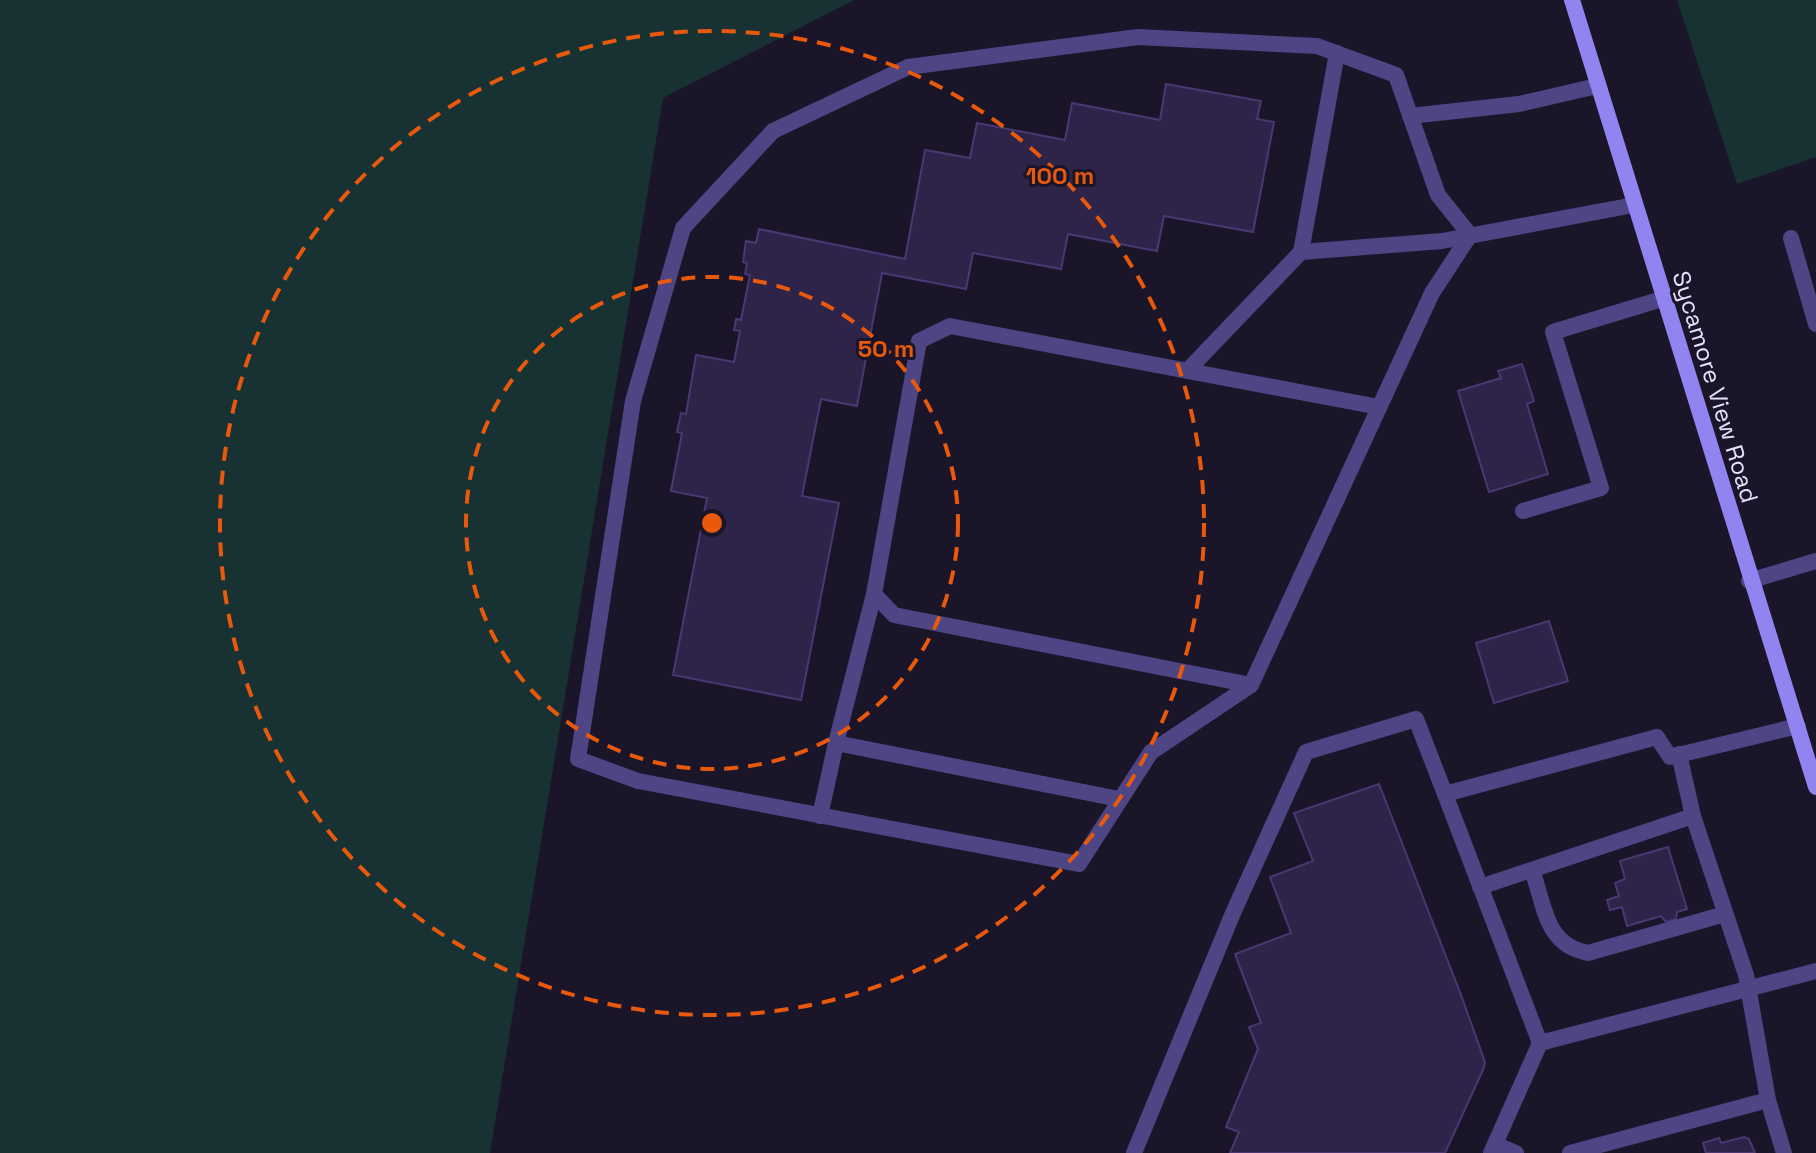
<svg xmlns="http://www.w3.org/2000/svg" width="1816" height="1153" font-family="'Space Grotesk',sans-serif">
  <rect width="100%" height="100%" fill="#1b152a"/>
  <!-- green -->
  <g fill="#183234">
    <polygon points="0,0 854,0 663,98 490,1153 0,1153"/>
    <polygon points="1677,0 1816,0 1816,157 1737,184"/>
  </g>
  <!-- building -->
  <g fill="#2e2349" stroke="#493872" stroke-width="2">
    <polygon points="1166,84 1261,101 1257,119 1274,122 1253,232 1164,216 1157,251 1068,234 1061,269 973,253 966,289 882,273 857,406 821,399 802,496 839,503 801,700 673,675 707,498 671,491 682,433 677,432 681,413 686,414 696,355 734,362 740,331 734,330 736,319 741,320 750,275 745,274 747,263 743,262 746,241 756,243 759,229 905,259 925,150 970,158 977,123 1065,140 1072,103 1160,120"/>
    <polygon points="1522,364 1534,401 1527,404 1548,474 1489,492 1458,391 1501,378 1498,371"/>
    <polygon points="1549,621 1568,681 1494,703 1476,643"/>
    <polygon points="1379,784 1461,995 1485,1062 1483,1070 1445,1153 1230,1153 1239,1132 1226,1127 1258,1049 1249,1027 1261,1023 1235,954 1291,933 1270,877 1313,861 1294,813"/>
    <polygon points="1668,847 1687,909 1677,912 1676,919 1666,922 1661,916 1627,926 1622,907 1610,910 1607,900 1619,896 1615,883 1625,879 1620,861"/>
    <polygon points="1744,1137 1749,1139 1755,1153 1706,1153 1703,1143 1719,1138 1721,1143"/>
  </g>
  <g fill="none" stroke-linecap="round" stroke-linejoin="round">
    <!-- service -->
    <g stroke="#4e4584" stroke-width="16">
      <polyline points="1410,116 1519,104 1597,86"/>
      <polyline points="1791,238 1816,324"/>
      <polyline points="1301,252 1442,241 1634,205"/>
      <polyline points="1188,370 1301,252 1337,53"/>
      <polyline points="1523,511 1601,488 1553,332 1662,299"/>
      <polyline points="1749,581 1816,561"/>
      <polyline points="1251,685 1151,752 1079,864 638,781 578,759 633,401 683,228 773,131 908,67 1138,37 1317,46 1396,75 1438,195 1470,235 1432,293 1251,685 894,615 874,594 919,341 950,326 1379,407"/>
      <polyline points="836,743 874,594"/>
      <polyline points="1679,754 1693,816 1746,975 1768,1100"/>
      <polyline points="820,816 836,743 1119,799"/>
      <path d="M1532 870C1545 906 1545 945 1588 953L1725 914"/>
      <polyline points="1480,887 1693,816"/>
      <polyline points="1540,1043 1816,971"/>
      <polyline points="1495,1144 1516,1153"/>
      <polyline points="1134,1153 1233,913 1306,752 1416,719 1445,794"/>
      <polyline points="1491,1153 1540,1043 1445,794 1657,737 1670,757 1798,726"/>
      <polyline points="1570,1153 1768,1100 1784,1153"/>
    </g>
    <!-- secondary -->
    <polyline stroke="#9184f0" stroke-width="16" points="1572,0 1816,787"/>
  </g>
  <!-- distance rings -->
  <g fill="none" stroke="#e8590c" stroke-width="4" stroke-dasharray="14 10">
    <circle cx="712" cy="523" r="246"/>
    <circle cx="712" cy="523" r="492"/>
  </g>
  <g text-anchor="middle" stroke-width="6" stroke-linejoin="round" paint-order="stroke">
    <!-- street labels -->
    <g font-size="24" fill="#e7e2fc" stroke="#1b152a">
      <text transform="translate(1715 387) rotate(73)" y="8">Sycamore View Road</text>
    </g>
  </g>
  <circle cx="712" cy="523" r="12" fill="#e8590c" stroke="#1b152a" stroke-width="4"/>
  <g font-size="24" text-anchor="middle" font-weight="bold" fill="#e8590c" stroke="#1b152a" stroke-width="6" stroke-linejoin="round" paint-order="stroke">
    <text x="1060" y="184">100 m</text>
    <text x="886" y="357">50 m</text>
  </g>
</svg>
